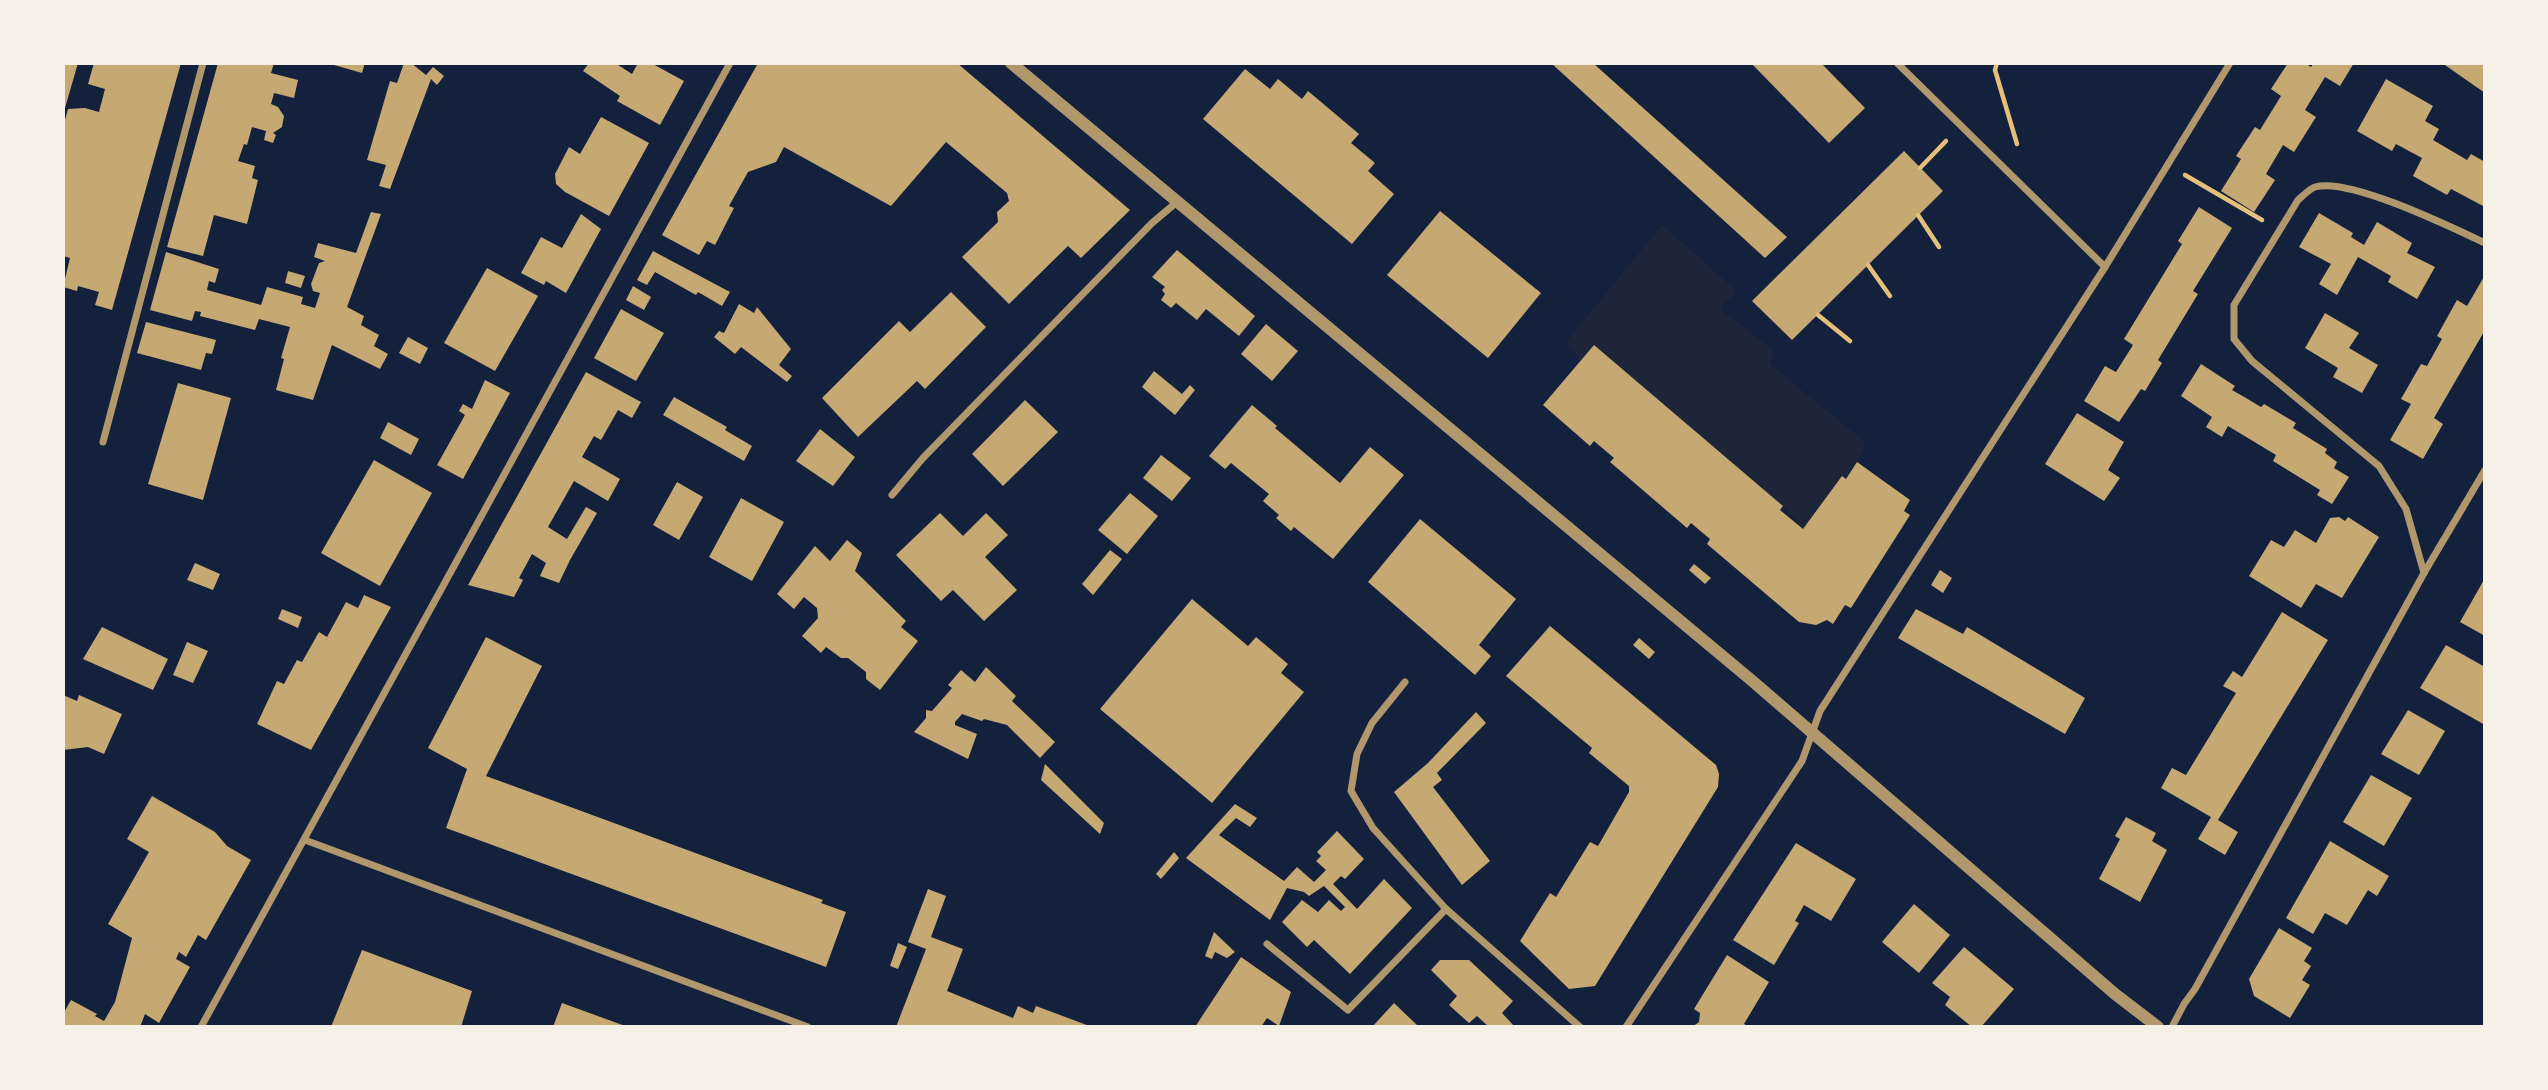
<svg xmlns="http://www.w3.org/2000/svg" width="2548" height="1090" font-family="'Asap Condensed',sans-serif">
  <rect width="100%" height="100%" fill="#14213d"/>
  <!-- green -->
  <polygon fill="#1d2539" points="1662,225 1737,291 1720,309 1774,351 1770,364 1866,443 1857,462 1803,529 1783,506 1594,346 1581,360 1566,342"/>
  <!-- building -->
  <g fill="#c6a872">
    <polygon points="63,63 78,63 65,108 63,108"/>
    <polygon points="94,63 181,63 112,310 95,305 99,292 78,286 77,291 63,287 70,258 63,256 63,127 68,109 85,108 99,112 105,89 88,84"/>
    <polygon points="218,63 274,63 271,73 298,80 294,98 274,93 271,104 278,107 284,116 282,127 273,133 276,135 273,143 264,140 266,131 252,127 247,145 244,144 238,161 255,166 252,178 258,180 247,224 214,215 203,256 167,247"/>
    <polygon points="327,63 365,63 362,73"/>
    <polygon points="404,63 411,63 426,75 433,67 444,76 437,85 431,79 390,189 379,186 386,165 367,160 390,81 397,83"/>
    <polygon points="589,63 615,63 632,74 638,63 651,63 684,81 660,125 617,101 620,96 583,71"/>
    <polygon points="758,63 957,63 1130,210 1081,258 1068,246 1009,304 962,257 998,222 997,212 1009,201 1007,193 946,142 891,206 784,147 776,162 748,172 729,206 734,208 715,245 707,241 699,255 662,235"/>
    <polygon points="1551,63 1593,63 1787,237 1765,258"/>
    <polygon points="1751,63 1821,63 1865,108 1829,143"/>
    <polygon points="2288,63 2305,63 2311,67 2314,63 2354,63 2340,86 2325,77 2305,110 2316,117 2294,152 2283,145 2266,174 2275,180 2254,212 2221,191 2241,159 2236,156 2255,127 2260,130 2281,96 2271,89"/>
    <polygon points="2442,63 2485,63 2485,93"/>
    <polygon points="1245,69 1270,89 1278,79 1302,99 1308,91 1359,134 1351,143 1375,163 1368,171 1394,194 1352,244 1203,119"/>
    <polygon points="2386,79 2433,106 2425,121 2439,129 2433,140 2467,160 2471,154 2485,162 2485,207 2451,189 2447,195 2413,176 2422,158 2396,144 2392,151 2357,131"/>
    <polygon points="601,117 649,143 609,216 565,192 556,184 555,174 569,147 580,154"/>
    <polygon points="1904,151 1943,191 1792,340 1752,301"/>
    <polygon points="2199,207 2232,228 2193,291 2198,294 2158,360 2162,363 2145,391 2141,389 2119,422 2084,401 2105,366 2116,372 2133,345 2124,339 2182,244 2178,241"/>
    <polygon points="1440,211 1541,293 1488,358 1387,275"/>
    <polygon points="371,212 381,214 347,307 364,316 361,325 379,335 374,346 388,354 380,369 332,345 313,400 276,390 284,359 281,358 290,327 259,319 255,330 200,316 201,312 195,311 192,321 150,310 166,252 219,269 215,283 209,281 207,290 261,305 267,287 303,297 301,304 315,308 320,293 313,291 311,284 319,263 325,261 314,257 318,243 356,253"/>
    <polygon points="2319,213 2353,233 2351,237 2364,245 2377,222 2412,243 2407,253 2435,267 2417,299 2388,282 2391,276 2358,257 2337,295 2319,284 2331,264 2299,247"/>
    <polygon points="581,214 601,229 566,293 546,281 544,285 521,273 541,237 562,248"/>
    <polygon points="1177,250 1255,316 1239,336 1206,309 1197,320 1176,303 1171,308 1161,300 1165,294 1162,290 1165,287 1152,277"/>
    <polygon points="653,251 730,292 722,306 698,292 696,295 655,272 647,285 637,280"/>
    <polygon points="487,268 538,296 495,371 444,343"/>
    <polygon points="288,271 305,276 301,288 285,283"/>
    <polygon points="2485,275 2485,330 2434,418 2443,424 2423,459 2390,440 2411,404 2401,399 2421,364 2427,366 2442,339 2437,336 2457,300 2467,306"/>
    <polygon points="633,286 651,297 644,310 626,300"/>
    <polygon points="951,292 986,327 925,389 917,381 858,437 822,398 899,321 910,332"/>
    <polygon points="739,304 754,313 757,307 791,349 779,365 792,376 787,382 741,347 735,354 714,337 719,331 724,333"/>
    <polygon points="621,309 664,333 636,381 594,358"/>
    <polygon points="2325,313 2359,333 2349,348 2378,365 2362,393 2333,377 2338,368 2305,348"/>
    <polygon points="146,322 216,340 212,354 206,353 201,370 137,353"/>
    <polygon points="1266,324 1298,351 1272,381 1241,354"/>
    <polygon points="408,337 428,348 420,364 399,353"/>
    <polygon points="1594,345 1783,506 1780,510 1803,529 1842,476 1846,479 1857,462 1910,500 1904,511 1910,515 1851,608 1845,605 1833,624 1827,620 1816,625 1799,622 1707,544 1710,539 1691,523 1687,528 1610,462 1614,458 1594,441 1590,446 1543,405"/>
    <polygon points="2201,364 2235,386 2232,390 2246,398 2261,407 2264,404 2296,423 2293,428 2327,449 2325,453 2337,462 2334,468 2349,477 2332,504 2317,495 2320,490 2273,461 2276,455 2228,426 2222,437 2206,427 2212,417 2181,396"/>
    <polygon points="1154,371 1182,394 1190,385 1195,390 1175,415 1142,387"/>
    <polygon points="586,372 641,402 632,418 618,410 601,440 594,436 582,457 620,479 608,501 574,481 548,527 567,539 586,507 597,513 570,560 559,583 540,576 546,563 532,554 519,578 523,580 514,597 468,585"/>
    <polygon points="485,380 510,393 463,479 437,465 465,415 459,411 463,404 472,409"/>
    <polygon points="178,383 231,398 203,500 148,484"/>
    <polygon points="674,397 727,427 725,430 752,446 744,461 663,415"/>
    <polygon points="1025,400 1058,432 1003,486 972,454"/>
    <polygon points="1252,405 1277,426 1275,428 1340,483 1370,447 1404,475 1333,559 1294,527 1291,531 1276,518 1279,515 1263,501 1269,494 1231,463 1225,469 1209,456"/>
    <polygon points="2077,413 2124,442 2108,470 2120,478 2104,501 2045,464"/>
    <polygon points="388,422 419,439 411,455 380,438"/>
    <polygon points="820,429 855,457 833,486 796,461"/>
    <polygon points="1161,455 1191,478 1172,501 1143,478"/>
    <polygon points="374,460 432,493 380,586 321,553"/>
    <polygon points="677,482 703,497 679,540 653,525"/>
    <polygon points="1130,493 1158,516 1127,554 1098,530"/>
    <polygon points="741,498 784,522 752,581 709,557"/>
    <polygon points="940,513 963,536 986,513 1008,535 985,557 1017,590 984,621 953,590 941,601 896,555"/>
    <polygon points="2339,517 2345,521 2348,517 2379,537 2342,598 2316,584 2301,608 2249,576 2271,540 2284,547 2295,530 2316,543 2330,518"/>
    <polygon points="1420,519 1516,599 1479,645 1491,656 1475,675 1368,582"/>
    <polygon points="847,540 862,553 855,571 906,621 901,627 918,641 880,690 866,679 866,672 848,658 841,658 826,647 821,653 802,636 818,618 817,608 804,597 794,609 777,594 815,546 830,561"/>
    <polygon points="1110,550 1122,559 1093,595 1082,584"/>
    <polygon points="195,563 220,574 213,590 187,580"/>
    <polygon points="1694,564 1711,578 1705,584 1689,570"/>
    <polygon points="1940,570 1952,578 1943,593 1931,585"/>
    <polygon points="2485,578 2485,636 2460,622"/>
    <polygon points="364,595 391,607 311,750 257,724 277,681 284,684 297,660 302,662 319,632 327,637 346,602 358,608"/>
    <polygon points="1192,599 1248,646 1256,637 1288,664 1281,673 1304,692 1212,803 1100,709"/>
    <polygon points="282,609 302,617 298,628 278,619"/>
    <polygon points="1916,609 1963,634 1967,627 2085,698 2065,734 1898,638"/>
    <polygon points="2282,612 2328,640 2218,820 2238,832 2225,855 2198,839 2211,817 2161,788 2172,768 2186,775 2236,693 2223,686 2233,671 2242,677"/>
    <polygon points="1550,626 1716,765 1719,774 1718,787 1595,986 1569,989 1520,941 1550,893 1556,897 1590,842 1598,846 1629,792 1629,786 1589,753 1592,748 1506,676"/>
    <polygon points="102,627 168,659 153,690 83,659"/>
    <polygon points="486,637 542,666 486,776 823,900 821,903 846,912 826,967 446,828 467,769 428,748"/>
    <polygon points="1639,638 1655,652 1649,659 1633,645"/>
    <polygon points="187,642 208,651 193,683 173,675"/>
    <polygon points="2446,645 2485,667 2485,725 2420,688"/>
    <polygon points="986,667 1016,696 1012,701 1055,742 1040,758 1007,725 984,719 982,721 962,714 955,722 955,725 977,734 968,759 914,732 926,718 926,710 932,711 952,688 948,685 961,670 975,682"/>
    <polygon points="63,695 77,701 79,695 122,714 104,754 88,747 63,750"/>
    <polygon points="2408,710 2445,731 2419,775 2381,754"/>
    <polygon points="1476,712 1486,723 1437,773 1442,780 1433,787 1490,861 1462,885 1394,792 1428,763"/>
    <polygon points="1045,764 1104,823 1100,834 1041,780"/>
    <polygon points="2371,775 2412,798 2384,846 2343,822"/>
    <polygon points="152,796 215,832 227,846 251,860 206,940 198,935 186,957 179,952 176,959 190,967 159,1023 145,1014 140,1027 63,1027 63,1014 71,1000 97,1014 95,1016 104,1021 115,1002 132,938 108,924 149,852 127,839"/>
    <polygon points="1235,804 1257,818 1250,827 1236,818 1219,835 1284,881 1297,867 1314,882 1326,870 1316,861 1321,856 1317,852 1337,831 1364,859 1345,879 1341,876 1333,884 1357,909 1384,879 1412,908 1350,974 1314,940 1307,947 1282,922 1302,900 1318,912 1329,900 1341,911 1345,907 1324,886 1309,896 1304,892 1287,888 1270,920 1186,858"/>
    <polygon points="2126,817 2156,833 2152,841 2167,850 2140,902 2099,879 2120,839 2115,836"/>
    <polygon points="2330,841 2389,876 2377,896 2368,890 2347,925 2325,913 2313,934 2286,918"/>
    <polygon points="1796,843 1856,879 1831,921 1804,905 1795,921 1799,923 1774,965 1733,940"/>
    <polygon points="1174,852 1179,858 1161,879 1156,874"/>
    <polygon points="928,889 946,896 931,937 963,949 947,991 1013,1018 1018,1006 1033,1013 1036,1006 1092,1027 896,1027 926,949 908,942"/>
    <polygon points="1914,904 1950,935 1919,973 1882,942"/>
    <polygon points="2279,928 2312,948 2304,961 2311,966 2302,980 2310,985 2290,1018 2254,996 2249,979"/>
    <polygon points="1214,932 1235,952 1227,958 1215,952 1212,959 1205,956"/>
    <polygon points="898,943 907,947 898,969 890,966"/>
    <polygon points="1964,947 2014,989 1981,1027 1972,1027 1945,1005 1950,997 1932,983"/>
    <polygon points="362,950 472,991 461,1027 331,1027"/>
    <polygon points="1727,955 1769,982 1744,1024 1749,1027 1692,1027 1699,1022 1700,1013 1694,1009"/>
    <polygon points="1241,957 1291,992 1279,1026 1267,1018 1261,1027 1195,1027"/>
    <polygon points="1440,960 1469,960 1513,1001 1502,1013 1515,1027 1489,1027 1477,1016 1469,1023 1449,1005 1457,996 1431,970"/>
    <polygon points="562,1003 628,1027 553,1027"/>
    <polygon points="1394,1003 1419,1027 1372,1027"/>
  </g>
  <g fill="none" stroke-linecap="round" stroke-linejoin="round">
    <!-- path -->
    <g stroke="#e5c07b" stroke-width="4.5">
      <polyline points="1997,63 1995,70 2017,144"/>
      <polyline points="1920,168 1946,141"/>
      <polyline points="2185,175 2262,220"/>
      <polyline points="1918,215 1939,247"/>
      <polyline points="1868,265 1890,296"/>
      <polyline points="1818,315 1850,341"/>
    </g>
    <!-- minor -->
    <g stroke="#b1986c" stroke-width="7">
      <polyline points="1897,63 2105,267"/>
      <polyline points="103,442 203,63"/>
      <polyline points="892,495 923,458 1152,223 1177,202"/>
      <path d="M2424 573 2406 509 2379 466 2252 361 2234 339V305L2298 200C2303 196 2309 189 2315 187 2349 177 2451 227 2485 243"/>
      <polyline points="1405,682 1372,723 1357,754 1351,791 1373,828 1446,909 1580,1027"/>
      <polyline points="305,840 808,1027"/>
      <polyline points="1267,944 1348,1010 1446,909"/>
      <polyline points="201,1027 730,63"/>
      <polyline points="1626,1027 1802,761 1820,711 2105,267 2230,63"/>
      <polyline points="2172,1027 2184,1004 2195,989 2424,573 2485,470"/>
    </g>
    <!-- tertiary -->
    <polyline stroke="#b1986c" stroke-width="12" points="1011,63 1750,679 2115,994 2158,1027"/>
  </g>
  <!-- border -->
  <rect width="2548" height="1090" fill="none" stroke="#f6f1e7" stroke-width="130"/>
</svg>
